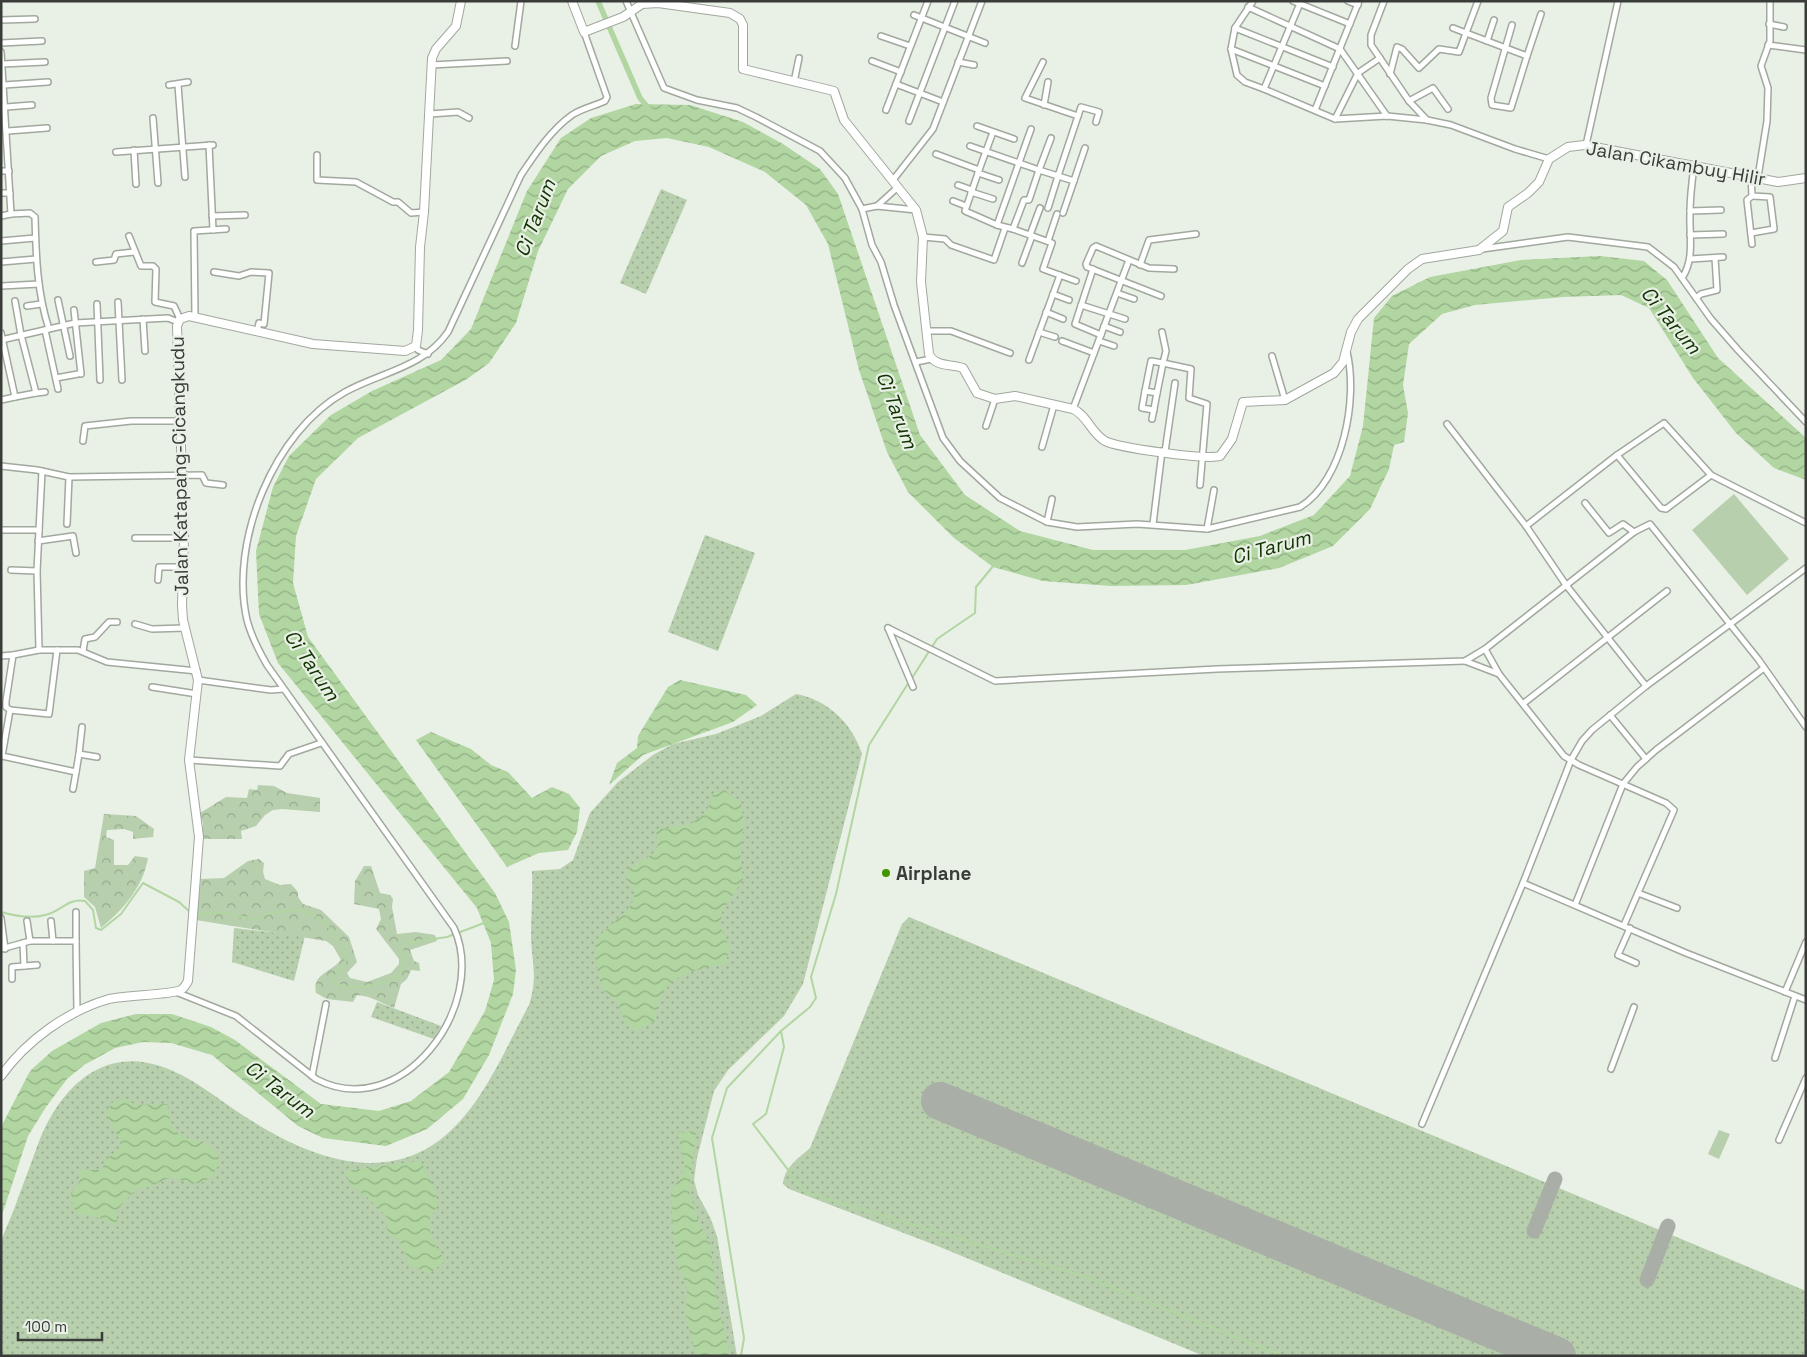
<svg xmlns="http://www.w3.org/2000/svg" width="1807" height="1357" font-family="'Space Grotesk',sans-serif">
  <defs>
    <pattern id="grass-dots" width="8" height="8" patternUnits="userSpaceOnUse" patternTransform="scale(1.25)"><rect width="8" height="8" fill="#b7cfad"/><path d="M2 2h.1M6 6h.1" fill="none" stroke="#96a98e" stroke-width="1.8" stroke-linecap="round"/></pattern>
    <pattern id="forest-crowns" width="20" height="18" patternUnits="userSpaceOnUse" patternTransform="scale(1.25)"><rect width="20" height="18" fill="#b7cfad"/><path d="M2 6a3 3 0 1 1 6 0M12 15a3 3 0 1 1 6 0" fill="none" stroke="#96a98e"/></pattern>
    <pattern id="water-waves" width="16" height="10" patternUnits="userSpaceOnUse" patternTransform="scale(1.25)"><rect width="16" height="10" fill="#b1d6a1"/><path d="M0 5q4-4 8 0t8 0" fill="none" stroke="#91af84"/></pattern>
  </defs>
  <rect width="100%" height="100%" fill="#e9f0e6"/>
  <!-- grass -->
  <g fill="url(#grass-dots)">
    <polygon points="661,189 687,200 646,294 620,283"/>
    <polygon points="705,535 755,553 718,651 668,632"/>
    <path d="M796 694C828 700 852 723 862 754L803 984 784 1016 728 1070 714 1091 697 1158 694 1180 698 1195 710 1217 717 1236 737 1356H1C1 1330 1 1304 1 1279 1 1268 0 1255 1 1244 3 1234 9 1222 13 1212 21 1189 30 1167 38 1144 58 1091 100 1046 160 1066 191 1076 215 1097 241 1114 291 1147 358 1180 418 1153 474 1128 501 1056 529 1005 538 976 532 965 531 937 531 915 533 893 532 871L560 869 573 860 590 813 618 782 653 755 673 744 716 734 761 716Z"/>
    <path d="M909 917 1806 1291V1356H1204L935 1245 789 1189 783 1184C785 1166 798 1159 810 1148L902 924Z"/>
    <polygon points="234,928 305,936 294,981 232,962"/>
    <polygon points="377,1002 441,1026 434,1039 371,1017"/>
  </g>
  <!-- forest -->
  <g fill="url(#forest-crowns)">
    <polygon points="258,785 274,786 287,793 320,798 320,812 282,809 273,810 265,815 256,826 241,831 242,839 203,839 203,823 200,813 226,797 247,798 249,789 257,790"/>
    <path d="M104 814 136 816 154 829 153 837 133 839V832L124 829 107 830 106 837 114 840V865H128L135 856 148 858C143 887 123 910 101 928L95 907 84 897V871L95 868Z"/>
    <path d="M259 859 264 863 263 872 265 879 280 885 291 884 298 892V897L303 904 321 910 349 937 357 962 347 973 350 978 367 982 391 973 399 964V959L376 929 381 919 379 909 354 904 355 881 364 866H371L380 893 390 895 393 899 392 907 397 934 416 932 435 935 437 941 410 950 414 961 419 963 420 971 411 970 407 979 401 984 394 1008C380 1003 372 996 357 995L353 1002 327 999 316 993C312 974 330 973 341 960L333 946 326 941 196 920 201 879 224 878 248 861Z"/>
  </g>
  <!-- park -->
  <g fill="#b7cfad">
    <polygon points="1734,494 1789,559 1747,595 1692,530"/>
    <polygon points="1719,1130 1730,1134 1719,1159 1708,1154"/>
  </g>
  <!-- water -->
  <g fill="url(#water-waves)">
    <polygon points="636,104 690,105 743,122 783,144 820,169 838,194 920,435 965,495 1020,531 1093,550 1185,550 1260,536 1314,515 1350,476 1363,426 1374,318 1392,296 1430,277 1521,260 1600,256 1644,261 1667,280 1718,358 1806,438 1806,480 1774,468 1736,433 1693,378 1649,308 1621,295 1563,297 1475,305 1442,314 1409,344 1403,385 1408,413 1404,442 1394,445 1389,469 1370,509 1333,546 1279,568 1186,585 1111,586 1043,581 993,567 954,538 908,492 887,452 859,370 828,244 806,205 765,172 709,147 667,138 635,141 601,156 568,189 538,251 516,323 489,363 467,379 358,438 316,479 296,536 293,583 308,637 495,893 509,922 516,970 513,994 489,1055 463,1099 427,1129 386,1146 323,1138 298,1126 212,1055 171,1043 143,1042 115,1048 84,1065 67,1079 46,1107 28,1136 1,1218 1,1127 30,1071 52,1051 101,1023 136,1014 172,1014 211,1027 235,1040 321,1104 379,1111 411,1101 449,1072 485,1011 494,980 491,943 477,908 278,663 259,614 256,551 273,487 289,456 331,415 372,391 441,360 471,329 527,191 561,138 591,118"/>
    <polygon points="680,680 746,695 757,705 733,722 643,755 609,785 617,763 637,748 638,736 668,687"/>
    <polygon points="431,732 471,749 491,765 508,772 532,798 552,787 569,794 580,808 577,832 568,850 539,853 507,867 416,740"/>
    <path d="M725 790 741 804 744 823 740 852 743 879 722 912 720 926 730 949 725 964C687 971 659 976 655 1021L634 1031 624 1020 618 1002 602 989C600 977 594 960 595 947 598 923 655 908 626 879L628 869 652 855 658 846 656 830 691 824 707 811 714 792Z"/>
    <path d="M124 1099 136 1105 167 1104C169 1111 169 1122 173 1127 185 1147 207 1130 220 1162 206 1190 196 1185 170 1177L149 1187 136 1189 116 1211 118 1227 104 1219 76 1213 70 1196 79 1182 80 1170H101L110 1156 121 1147C119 1133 109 1125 107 1111L113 1102Z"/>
    <polygon points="696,1131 689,1191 698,1221 710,1243 718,1307 729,1349 728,1356 696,1356 686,1317 687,1286 678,1267 673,1232 671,1193 685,1167 678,1133"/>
    <path d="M421 1161C426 1175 438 1188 437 1204 437 1209 432 1213 430 1218 425 1233 438 1249 445 1261L429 1274 410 1265 399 1239 388 1235 386 1216 365 1195 351 1186 345 1171Z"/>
  </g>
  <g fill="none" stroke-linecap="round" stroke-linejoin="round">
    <!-- stream -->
    <g stroke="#b1d6a1" stroke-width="2">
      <polyline points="912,678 937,639 975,613 976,587 994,565"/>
      <path d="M1 912C15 916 31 919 45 915 61 912 67 898 85 901L93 910 96 928 101 930 121 914 143 883 179 902 190 912"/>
      <path d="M195 913 205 914 224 912 232 915 255 919 267 914 297 909 314 915 333 931 341 943 346 960 332 980C344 994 384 984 398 976L404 964 402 946 407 943 447 937 484 923"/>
      <polyline points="781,1031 784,1047 766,1114 753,1124 805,1192 1086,1277 1283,1356"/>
      <polyline points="741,1356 744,1338 712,1138 727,1088 781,1031 810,1007 816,998 811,977 836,894 869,745 909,682"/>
    </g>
    <!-- canal -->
    <polyline stroke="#b1d6a1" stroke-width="5.5" points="598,1 640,98 650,110"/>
    <!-- taxiway -->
    <g stroke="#a9aea7" stroke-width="15">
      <polyline points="1534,1231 1555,1179"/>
      <polyline points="1647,1280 1668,1226"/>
    </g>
    <!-- runway -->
    <polyline stroke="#a9aea7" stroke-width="38" points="940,1101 1557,1356"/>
    <!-- street casing -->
    <g stroke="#a1a89e" stroke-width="8">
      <g id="street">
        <path d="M626 1 664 88 697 100 737 108 756 117 820 151 845 178 862 209 872 245 881 262 894 305 943 438 960 461 1000 498 1047 522 1077 527 1137 524 1207 529 1300 507C1344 480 1358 398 1347 352"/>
        <polyline points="1253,1 1235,28 1231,49 1237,75 1245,82 1264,89"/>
        <polyline points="1293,1 1350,24"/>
        <polyline points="1301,1 1264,89 1335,119 1387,116 1427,120 1451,125 1515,149 1549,159"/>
        <polyline points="1348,1 1358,5"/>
        <polyline points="1384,1 1371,35 1371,45 1409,101 1427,120"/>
        <polyline points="1248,7 1340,49 1387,116"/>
        <polyline points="914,15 985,43"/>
        <polyline points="1,20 35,19"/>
        <polyline points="1769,24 1784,27"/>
        <polyline points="1512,25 1491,98 1492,105 1511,108 1527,56"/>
        <polyline points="1235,28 1333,67"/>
        <polyline points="1453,28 1466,33 1478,1"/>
        <polyline points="881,36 910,46"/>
        <polyline points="1487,41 1494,20"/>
        <polyline points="1,43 42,41"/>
        <polyline points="1768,45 1806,50"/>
        <polyline points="515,46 521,1"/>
        <polyline points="1231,49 1325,86"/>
        <path d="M1 52 11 214 30 213 35 217C36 255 37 293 49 329"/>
        <polyline points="872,61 901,72"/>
        <polyline points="958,62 974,65"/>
        <polyline points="1043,62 1025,98 1078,116 1058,176 1039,170 1051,138"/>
        <polyline points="2,64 45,62"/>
        <polyline points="431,65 507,61"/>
        <polyline points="1390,74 1397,47 1402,49 1419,68 1439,49 1459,52 1466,33 1527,56 1541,14"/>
        <polyline points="794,82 799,58"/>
        <polyline points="896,84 928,1"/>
        <polyline points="4,85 48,82"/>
        <polyline points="169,85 188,82"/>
        <polyline points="178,85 185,177"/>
        <polyline points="1409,101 1433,88 1448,109"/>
        <polyline points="1044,105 1048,82"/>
        <polyline points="6,107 32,105"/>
        <polyline points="886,110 896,84 943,102"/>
        <polyline points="1315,110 1359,1"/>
        <polyline points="430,114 458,112 469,118"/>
        <polyline points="1078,116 1081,107 1099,112 1096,122"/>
        <polyline points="153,118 158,183"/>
        <polyline points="1335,119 1358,73 1380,58"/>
        <polyline points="909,121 955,1"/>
        <polyline points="977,126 1014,139"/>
        <polyline points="8,131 47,128"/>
        <polyline points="993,132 978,173 999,180"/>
        <polyline points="209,145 213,230"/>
        <polyline points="1586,145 1618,1"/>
        <polyline points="970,146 1039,170 1029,200 1024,200 1013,229 997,225 1031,129"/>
        <polyline points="134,150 136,184"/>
        <polyline points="116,152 213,145"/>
        <polyline points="936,154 979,170"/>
        <polyline points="317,155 317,180 356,182 393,202 398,202 411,213 424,212"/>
        <polyline points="1,171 9,171"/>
        <polyline points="978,173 965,211 997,225"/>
        <polyline points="1751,175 1752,196 1747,200 1752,244"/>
        <polyline points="1758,177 1767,121 1768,88 1761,66 1770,41 1770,1"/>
        <polyline points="893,180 933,129 982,1"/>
        <polyline points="958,185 972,190"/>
        <polyline points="971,192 993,199"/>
        <polyline points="1,193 10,193"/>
        <polyline points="953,201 966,206"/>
        <polyline points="877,206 898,187"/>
        <polyline points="1048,208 1058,176 1074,181"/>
        <polyline points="862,209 877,206 916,210"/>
        <polyline points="1690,211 1721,210"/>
        <polyline points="1063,213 1085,148"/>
        <polyline points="1,216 11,214"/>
        <polyline points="212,216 245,215"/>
        <polyline points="1013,229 1052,243 1043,269 1076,281"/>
        <polyline points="1751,233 1774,229 1770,197 1752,196"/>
        <polyline points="1030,235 1040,208"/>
        <polyline points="1690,235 1723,234"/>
        <polyline points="129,236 141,266 153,266 156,269 155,302 174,306 180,319"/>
        <polyline points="923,237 945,239 951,245 994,260 1005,228"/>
        <polyline points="1,241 35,238"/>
        <polyline points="1048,241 1057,214"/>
        <polyline points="1482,249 1568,237 1648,247 1674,267 1711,319 1738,350 1806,422"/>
        <polyline points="1690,259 1723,257"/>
        <polyline points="1,262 36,259"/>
        <polyline points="96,262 114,260 116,254 134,252"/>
        <polyline points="1022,263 1032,236"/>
        <polyline points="1140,265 1149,240 1196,234"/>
        <polyline points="1093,269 1075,324 1101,335"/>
        <polyline points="214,272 239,276 251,272 269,273 264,324 259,323 257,332"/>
        <path d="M1682 278C1695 259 1689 235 1690 213 1690 197 1692 181 1694 166"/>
        <polyline points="1,286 39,284"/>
        <polyline points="1117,293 1134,299"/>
        <polyline points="1053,294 1069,300"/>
        <polyline points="1161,296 1087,267 1086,264 1093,248 1096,246 1149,268 1174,269"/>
        <polyline points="1696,298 1701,294 1717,290 1715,258"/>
        <polyline points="58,300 70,356"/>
        <polyline points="15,301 21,335 36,393 45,392"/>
        <polyline points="118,302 122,380"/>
        <polyline points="97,304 100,380"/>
        <polyline points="1081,305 1125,319"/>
        <polyline points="27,306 41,304"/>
        <polyline points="74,310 81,374"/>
        <polyline points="1046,312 1063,319"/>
        <polyline points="195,316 194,231 226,229"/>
        <polyline points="143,319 145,351"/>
        <polyline points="1104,326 1120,332"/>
        <polyline points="45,330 58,389"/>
        <polyline points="926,331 951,331 1010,353"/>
        <polyline points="1039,332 1055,337"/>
        <polyline points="1162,332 1166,351 1163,363 1191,369 1189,398 1207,404 1200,485"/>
        <polyline points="1,333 15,397 36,393"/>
        <polyline points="1,340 75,323 168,318 178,322"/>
        <polyline points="1062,341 1094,353"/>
        <polyline points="1099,341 1114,346"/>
        <polyline points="416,346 418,350 428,354"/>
        <polyline points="1272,356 1285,400"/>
        <polyline points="1029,360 1060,275"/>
        <polygon points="1151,361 1163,363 1157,393 1145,391"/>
        <polyline points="916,362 931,359"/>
        <polyline points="56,378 78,374"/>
        <polyline points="1145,391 1142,408 1154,410"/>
        <polyline points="1,400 15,397"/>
        <polyline points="1073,409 1129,260"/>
        <polyline points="1152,419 1157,393"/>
        <polyline points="1447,424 1526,526"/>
        <polyline points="986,426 995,399"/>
        <polyline points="83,441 85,426 131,421 180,421"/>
        <polyline points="1042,447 1054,405"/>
        <polyline points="1165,452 1175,383"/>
        <polyline points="1617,455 1661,508 1666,509 1711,475"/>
        <polyline points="1,466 37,470 69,477 202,475 206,483 223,485"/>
        <polyline points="1585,503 1609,533 1623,524 1634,532 1650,524 1758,659 1806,727"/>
        <polyline points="1047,522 1052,499"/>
        <polyline points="67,524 69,477"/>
        <polyline points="1153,524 1162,451"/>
        <polyline points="1207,529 1214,490"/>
        <polyline points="1,530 39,530"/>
        <polyline points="135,538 184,538"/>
        <polyline points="38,541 73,536 76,553"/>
        <polyline points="11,570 37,571"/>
        <polyline points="158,580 159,567 183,567"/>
        <polyline points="135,624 152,629 185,628"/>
        <polyline points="888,628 995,681 1217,669 1465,661 1485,649 1634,532"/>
        <polyline points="888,628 913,687"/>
        <polyline points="1485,649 1499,674 1564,756 1579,765 1666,803 1674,810 1624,925"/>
        <polyline points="39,650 37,571 42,471"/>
        <polyline points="83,651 85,639 95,637 109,622 117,622"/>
        <polyline points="13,655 39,650 78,650 107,662 197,671"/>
        <polyline points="1,656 13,655 6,701 6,707 10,710 2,756 76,772 73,789"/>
        <polyline points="1465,661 1499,674"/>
        <polyline points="198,680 271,690 283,689"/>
        <polyline points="1646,686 1566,585 1526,526 1617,455 1664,423 1711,475 1806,523"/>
        <polyline points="152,687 197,694"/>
        <polyline points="1524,703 1667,591"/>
        <polyline points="10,710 49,714 57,650"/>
        <polyline points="1610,715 1646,759"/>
        <polyline points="79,754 82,727"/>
        <polyline points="189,760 280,766 289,754 321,743"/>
        <polyline points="76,772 79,754 97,757"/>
        <polyline points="1523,883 1686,953 1806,1000"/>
        <polyline points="1638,893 1677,908"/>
        <polyline points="1575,905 1623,784 1637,767 1656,750 1764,668"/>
        <polyline points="1,918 5,949"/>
        <polyline points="27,921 30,941"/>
        <polyline points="51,921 53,941"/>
        <polyline points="1630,928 1618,955 1636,963"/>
        <polyline points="76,941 76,912"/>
        <polyline points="23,943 24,966"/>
        <polyline points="1,949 30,941 76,941 77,1012"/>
        <polyline points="12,979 12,967 37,965"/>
        <path d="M176 992 236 1016 316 1079C401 1124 489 1006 454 928L267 665C259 651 251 636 247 620 229 542 274 431 345 392 381 372 423 368 448 332L521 175C535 154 551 130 572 115 581 109 594 106 605 101L607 97 584 32"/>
        <polyline points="1785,992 1806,942"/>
        <polyline points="1775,1058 1795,996"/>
        <polyline points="1611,1069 1634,1007"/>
        <polyline points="312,1076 326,1004"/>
        <polyline points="1422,1124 1523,883 1571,760 1582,741 1592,730 1646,686 1806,568"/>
        <polyline points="1779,1140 1806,1078"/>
      </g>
    </g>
    <!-- secondary casing -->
    <g stroke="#a1a89e" stroke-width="10">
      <g id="secondary">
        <path d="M572 1 584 32 623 17 642 4 658 3 730 13 740 19 743 25V69L834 91 844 120 916 210 923 237 921 282 929 354C935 367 951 364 963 368L977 393 995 399 1015 396 1073 409C1087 415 1091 433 1105 441 1119 448 1206 460 1220 456L1232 439 1243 402 1285 400 1334 373 1343 362 1351 332 1358 319 1408 269 1422 259 1479 250 1503 231 1508 207 1528 193 1539 182 1549 159 1568 147 1584 145 1778 182 1806 178"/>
        <path d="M1 1076C26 1041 67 1011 109 999 126 995 170 995 181 990 184 988 186 985 188 981L199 837 189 760 198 680 183 620 182 605 184 538 177 326 180 319 189 316 313 344 405 351 416 346 418 330 420 247 424 212 432 58 436 49 456 26 461 1"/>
      </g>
    </g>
    <!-- street -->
    <use href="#street" stroke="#fff" stroke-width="5"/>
    <!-- secondary -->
    <use href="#secondary" stroke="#fff" stroke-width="8"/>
  </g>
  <!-- markers -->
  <circle fill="#429500" stroke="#e9f0e6" stroke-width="2" cx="886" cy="873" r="5"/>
  <g text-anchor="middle" stroke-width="4.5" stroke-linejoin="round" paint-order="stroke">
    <!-- street labels -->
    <g font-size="19" fill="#393c38" stroke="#e9f0e6">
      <text transform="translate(1676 163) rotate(10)" y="7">Jalan Cikambuy Hilir</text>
      <text transform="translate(179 466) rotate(-91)" y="7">Jalan Katapang-Cicangkudu</text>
    </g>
    <!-- poi labels -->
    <g font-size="19" font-weight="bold" fill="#393c38" stroke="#e9f0e6" text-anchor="start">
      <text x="896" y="880">Airplane</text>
    </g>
    <!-- water labels -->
    <g font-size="20" font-style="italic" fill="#130" stroke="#e9f0e6">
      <text transform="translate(535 218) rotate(-69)" y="7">Ci Tarum</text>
      <text transform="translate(1671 320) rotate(50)" y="7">Ci Tarum</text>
      <text transform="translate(897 410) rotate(69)" y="7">Ci Tarum</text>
      <text transform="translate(1271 547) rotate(-15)" y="7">Ci Tarum</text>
      <text transform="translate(312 665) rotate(56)" y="7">Ci Tarum</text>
      <text transform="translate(280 1089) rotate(37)" y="7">Ci Tarum</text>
    </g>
  </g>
  <!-- border -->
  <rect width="1807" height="1357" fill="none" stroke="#393c38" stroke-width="5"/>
  <!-- scale -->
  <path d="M18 1332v8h84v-8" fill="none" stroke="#393c38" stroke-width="2.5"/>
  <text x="25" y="1332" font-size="15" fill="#393c38" stroke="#e9f0e6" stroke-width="4" paint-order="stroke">100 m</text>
</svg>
